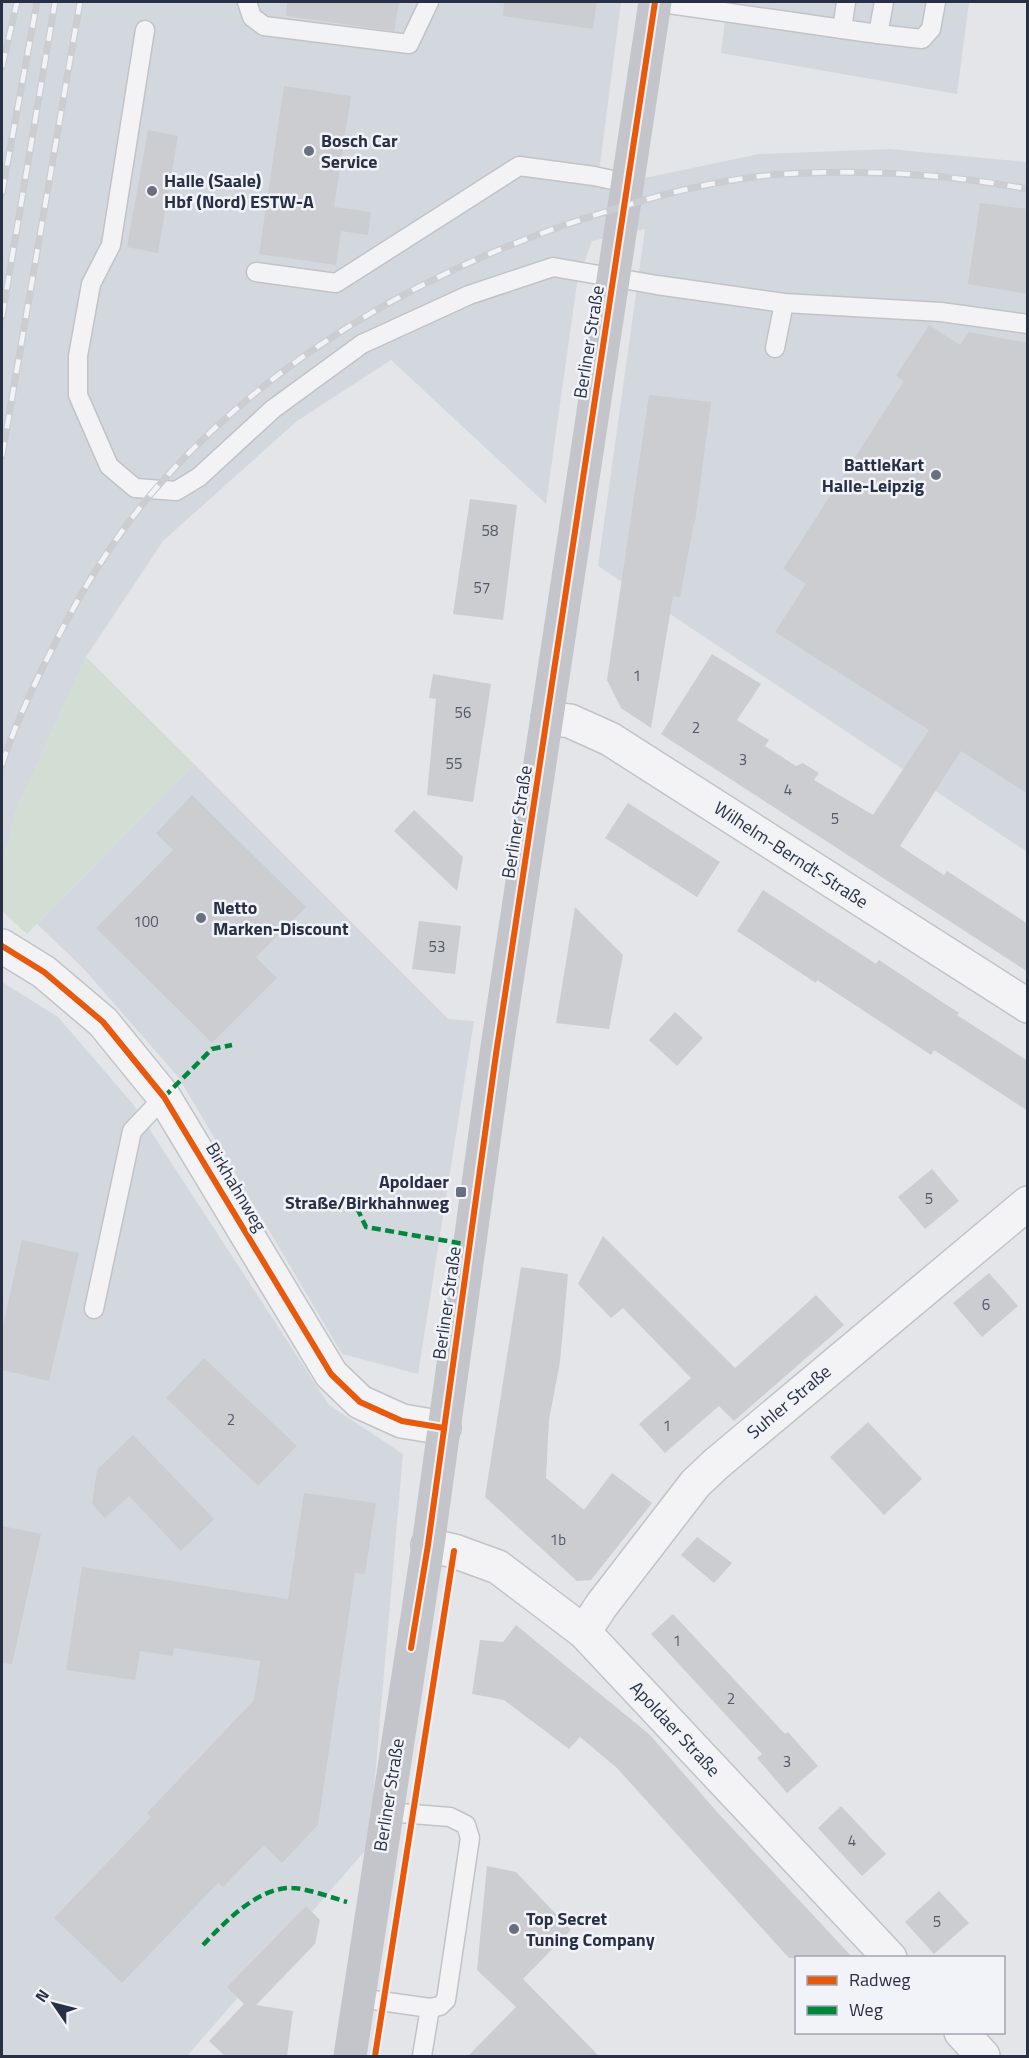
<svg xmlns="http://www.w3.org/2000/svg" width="1029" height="2058" font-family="'Titillium Web',sans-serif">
  <rect width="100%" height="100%" fill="#e3e5e9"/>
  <!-- built -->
  <g fill="#d3d8df">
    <polygon points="2,2 621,2 597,188 759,154 890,149 1027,162 1027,852 598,566 645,229 592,241 577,283 546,504 391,360 297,421 163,541 86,657 16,811 2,867"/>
    <polygon points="727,2 969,2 957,94 721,53"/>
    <polygon points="194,764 448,1019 474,1021 418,1374 342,1354 179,1078 82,967 37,924"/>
    <polygon points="2,982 58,1017 133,1104 329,1405 403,1454 369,1846 187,2056 2,2056"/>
  </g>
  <!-- green -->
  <polygon fill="#d2ddd3" points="86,657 194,764 27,934 2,911 2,867 16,811"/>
  <!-- building -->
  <g fill="#cbcdd1">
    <polygon points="287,2 399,2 394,31 286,16"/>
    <polygon points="504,2 597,2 593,29 503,16"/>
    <polygon points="284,86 351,96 334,207 371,212 368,235 341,231 336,265 259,254"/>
    <polygon points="148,130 178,136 158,253 127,247"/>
    <polygon points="980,203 1028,209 1028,294 968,284"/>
    <polygon points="929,325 960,345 969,332 1028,343 1028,794 961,751 900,846 944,875 947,871 1028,924 1028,972 661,734 712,654 761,684 737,720 769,740 765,746 796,766 803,763 819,773 814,780 873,815 929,730 775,632 806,584 783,569 904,381 896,376"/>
    <polygon points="649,395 711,402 695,523 694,523 680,597 673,596 651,728 621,708 607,680"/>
    <polygon points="470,499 517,505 503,620 453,614"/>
    <polygon points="433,674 491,684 473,802 427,795 436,699 429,698"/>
    <polygon points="192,795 306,907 256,957 277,978 212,1043 96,928 173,850 156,833"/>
    <polygon points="628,803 720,862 697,897 605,838"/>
    <polygon points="414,810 463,857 457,891 394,831"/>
    <polygon points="763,890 876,964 879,960 959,1013 957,1015 1028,1061 1028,1111 934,1050 931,1055 817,980 816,983 737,931"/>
    <polygon points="575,907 623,955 609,1029 556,1023"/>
    <polygon points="419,921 461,926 455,974 412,969"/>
    <polygon points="675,1012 703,1038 677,1066 649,1040"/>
    <polygon points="932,1169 959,1201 925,1229 898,1197"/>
    <polygon points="603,1236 735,1368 816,1295 844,1325 734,1421 719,1406 665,1453 639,1424 691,1378 623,1308 611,1318 578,1284"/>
    <polygon points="22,1240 79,1253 49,1381 2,1370 2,1330"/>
    <polygon points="521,1267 568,1274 560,1362 549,1420 546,1478 584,1510 612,1473 652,1503 591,1580 577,1581 485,1497"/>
    <polygon points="989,1273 1018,1306 982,1337 953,1303"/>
    <polygon points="204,1358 297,1446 258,1486 166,1398"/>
    <polygon points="868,1422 922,1479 884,1515 830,1457"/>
    <polygon points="133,1435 214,1519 181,1551 129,1496 105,1518 92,1504 97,1470"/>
    <polygon points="304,1493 376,1503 365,1574 355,1573 318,1825 282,1863 264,1845 223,1887 218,1883 122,1983 54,1918 151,1817 147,1813 254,1700 260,1661 174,1648 173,1656 140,1651 135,1680 66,1670 82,1567 288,1599"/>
    <polygon points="2,1526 41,1534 12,1664 2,1663"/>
    <polygon points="697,1537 732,1563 714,1583 681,1555"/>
    <polygon points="673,1614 785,1734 788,1732 818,1766 787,1793 757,1758 762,1754 651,1634"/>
    <polygon points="516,1625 650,1735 718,1813 853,1958 789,1958 617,1768 580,1737 569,1749 504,1700 472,1694 480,1640 503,1642"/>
    <polygon points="841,1806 886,1854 862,1876 818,1828"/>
    <polygon points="487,1866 516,1872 571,1930 523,1979 599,2056 468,2056 516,2007 477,1970"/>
    <polygon points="939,1891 969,1923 934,1954 905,1922"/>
    <polygon points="306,1906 320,1920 315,1944 256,2005 293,2011 287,2056 225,2056 209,2041 244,2004 227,1987"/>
  </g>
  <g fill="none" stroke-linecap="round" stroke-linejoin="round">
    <!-- lane casing -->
    <g stroke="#c1c3c7" stroke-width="21">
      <g id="lane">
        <polyline points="247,2 252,17 264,26 409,44 429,2"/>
        <polyline points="655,2 842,29 846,2"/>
        <polyline points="842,29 878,34 884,2"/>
        <polyline points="145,30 111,245 91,284 78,356 78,395 109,466 135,488 176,491 199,477 273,409 362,344 469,295 553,267 657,285 784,303 941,312 1028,324"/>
        <polyline points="878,34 922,39 931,29 936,2"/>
        <polyline points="256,272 336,283 519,166 594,176 626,183"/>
        <polyline points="775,348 784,303"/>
        <polyline points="94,1309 132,1131 164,1097"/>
        <polyline points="359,1998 430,2008 440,2006 446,2000 470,1838 466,1825 450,1817 387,1812"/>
        <polyline points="422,2056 430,2008"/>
      </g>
    </g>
    <!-- street casing -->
    <g stroke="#c1c3c7" stroke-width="36">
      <g id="street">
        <polyline points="548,718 570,721 610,739 1028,1006"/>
        <polyline points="2,946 44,972 103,1022 164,1097 331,1374 360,1402 402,1421 444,1428"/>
        <polyline points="428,1545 454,1551 498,1567 584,1632 890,1958"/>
        <polyline points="584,1632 601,1606 695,1484 716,1464 1028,1203"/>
        <polyline points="961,2032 983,2056"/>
      </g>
    </g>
    <!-- lane -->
    <use href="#lane" stroke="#f3f3f5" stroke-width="18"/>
    <!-- street -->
    <use href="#street" stroke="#f3f3f5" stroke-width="33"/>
    <!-- secondary -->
    <polyline stroke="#c3c5ca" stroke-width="33" points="350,2056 428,1545 496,1054 655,2"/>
    <!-- rail casing -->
    <g stroke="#cbcdd0" stroke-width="7">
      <g id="rail">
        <polyline points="2,67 17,2"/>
        <polyline points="2,193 37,2"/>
        <polyline points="2,317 55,2"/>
        <polyline points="2,456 80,2"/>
        <path d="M2 765C14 727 32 689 50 653 81 590 119 528 167 476 276 357 419 274 571 223 640 200 711 179 784 174 866 169 947 174 1028 189"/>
      </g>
    </g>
    <!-- rail -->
    <use href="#rail" stroke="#f1f3f8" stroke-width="4.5" stroke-dasharray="14" stroke-linecap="butt"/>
    <!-- quiet -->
    <g stroke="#00873e" stroke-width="4.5" stroke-dasharray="9 4.5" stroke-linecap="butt">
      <polyline points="164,1097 212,1049 232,1045"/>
      <polyline points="357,1208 366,1227 470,1245"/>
      <path d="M203 1945C225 1922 258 1887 292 1888 306 1888 333 1898 347 1902"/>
    </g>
    <!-- cycleway casing -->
    <g stroke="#f1f3f8" stroke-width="10">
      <g id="cycleway">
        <polyline points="2,946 44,972 103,1022 164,1097 331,1374 360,1402 402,1421 444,1428"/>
        <polyline points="411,1648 428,1545 496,1054 655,2"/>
        <polyline points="375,2056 454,1551"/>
      </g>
    </g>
    <!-- cycleway -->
    <use href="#cycleway" stroke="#e8590c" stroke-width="6"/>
  </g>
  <!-- markers -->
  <g fill="#696f7e" stroke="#f1f3f8" stroke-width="2">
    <circle cx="309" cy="151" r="6"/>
    <circle cx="152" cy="191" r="6"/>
    <circle cx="936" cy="475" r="6"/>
    <circle cx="201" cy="918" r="6"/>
    <rect x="455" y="1186" width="12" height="12" rx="3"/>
    <circle cx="514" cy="1929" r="6"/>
  </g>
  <g text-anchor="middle" stroke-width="5" stroke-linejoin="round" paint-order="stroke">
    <!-- number labels -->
    <g font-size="15" fill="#515868">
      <text x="490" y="536">58</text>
      <text x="482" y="593">57</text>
      <text x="637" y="681">1</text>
      <text x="463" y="718">56</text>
      <text x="696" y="733">2</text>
      <text x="743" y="765">3</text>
      <text x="454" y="769">55</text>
      <text x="788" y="795">4</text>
      <text x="835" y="824">5</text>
      <text x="146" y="927">100</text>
      <text x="437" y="952">53</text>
      <text x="929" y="1204">5</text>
      <text x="986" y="1310">6</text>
      <text x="231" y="1425">2</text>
      <text x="667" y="1431">1</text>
      <text x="558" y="1545">1b</text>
      <text x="677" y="1646">1</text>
      <text x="731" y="1704">2</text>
      <text x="787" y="1767">3</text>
      <text x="852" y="1846">4</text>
      <text x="937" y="1927">5</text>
    </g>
    <!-- poi labels -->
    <g font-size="18" font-weight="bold" fill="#273044" stroke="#f1f3f8" text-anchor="start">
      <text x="321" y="147">Bosch Car<tspan x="321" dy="21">Service</tspan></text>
      <text x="164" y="187">Halle (Saale)<tspan x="164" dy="21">Hbf (Nord) ESTW-A</tspan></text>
      <text x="924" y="471" text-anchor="end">BattleKart<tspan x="924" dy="21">Halle-Leipzig</tspan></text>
      <text x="213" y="914">Netto<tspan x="213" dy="21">Marken-Discount</tspan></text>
      <text x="449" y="1188" text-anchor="end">Apoldaer<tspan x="449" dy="21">Straße/Birkhahnweg</tspan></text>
      <text x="526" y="1925">Top Secret<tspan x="526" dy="21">Tuning Company</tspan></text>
    </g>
    <!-- street labels -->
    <g font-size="18" fill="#273044" stroke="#f1f3f8">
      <text transform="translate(589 342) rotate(-81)" y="6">Berliner Straße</text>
      <text transform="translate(517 822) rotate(-81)" y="6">Berliner Straße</text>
      <text transform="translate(791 855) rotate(33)" y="6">Wilhelm-Berndt-Straße</text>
      <text transform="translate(236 1187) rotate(59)" y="6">Birkhahnweg</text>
      <text transform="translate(447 1303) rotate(-82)" y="6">Berliner Straße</text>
      <text transform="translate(789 1402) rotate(-40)" y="6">Suhler Straße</text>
      <text transform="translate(675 1729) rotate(47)" y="6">Apoldaer Straße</text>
      <text transform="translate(389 1795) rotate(-81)" y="6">Berliner Straße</text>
    </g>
  </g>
  <!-- border -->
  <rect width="1029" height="2058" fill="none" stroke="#273044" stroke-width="6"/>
  <!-- legend -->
  <rect x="795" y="1956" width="210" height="78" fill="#f1f3f8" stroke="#a0a5b0" stroke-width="1.5"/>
  <rect x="807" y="1976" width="30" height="9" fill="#e8590c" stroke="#a0a5b0" stroke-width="1.5"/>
  <text x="849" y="1986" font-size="18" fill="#273044">Radweg</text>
  <rect x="807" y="2006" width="30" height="9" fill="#00873e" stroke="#a0a5b0" stroke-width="1.5"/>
  <text x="849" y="2016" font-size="18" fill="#273044">Weg</text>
  <!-- north arrow -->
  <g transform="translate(54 2004) rotate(305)" stroke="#f1f3f8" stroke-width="4.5" paint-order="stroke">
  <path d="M0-4.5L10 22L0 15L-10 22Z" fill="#273044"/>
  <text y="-9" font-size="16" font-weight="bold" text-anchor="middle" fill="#273044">N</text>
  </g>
</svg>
